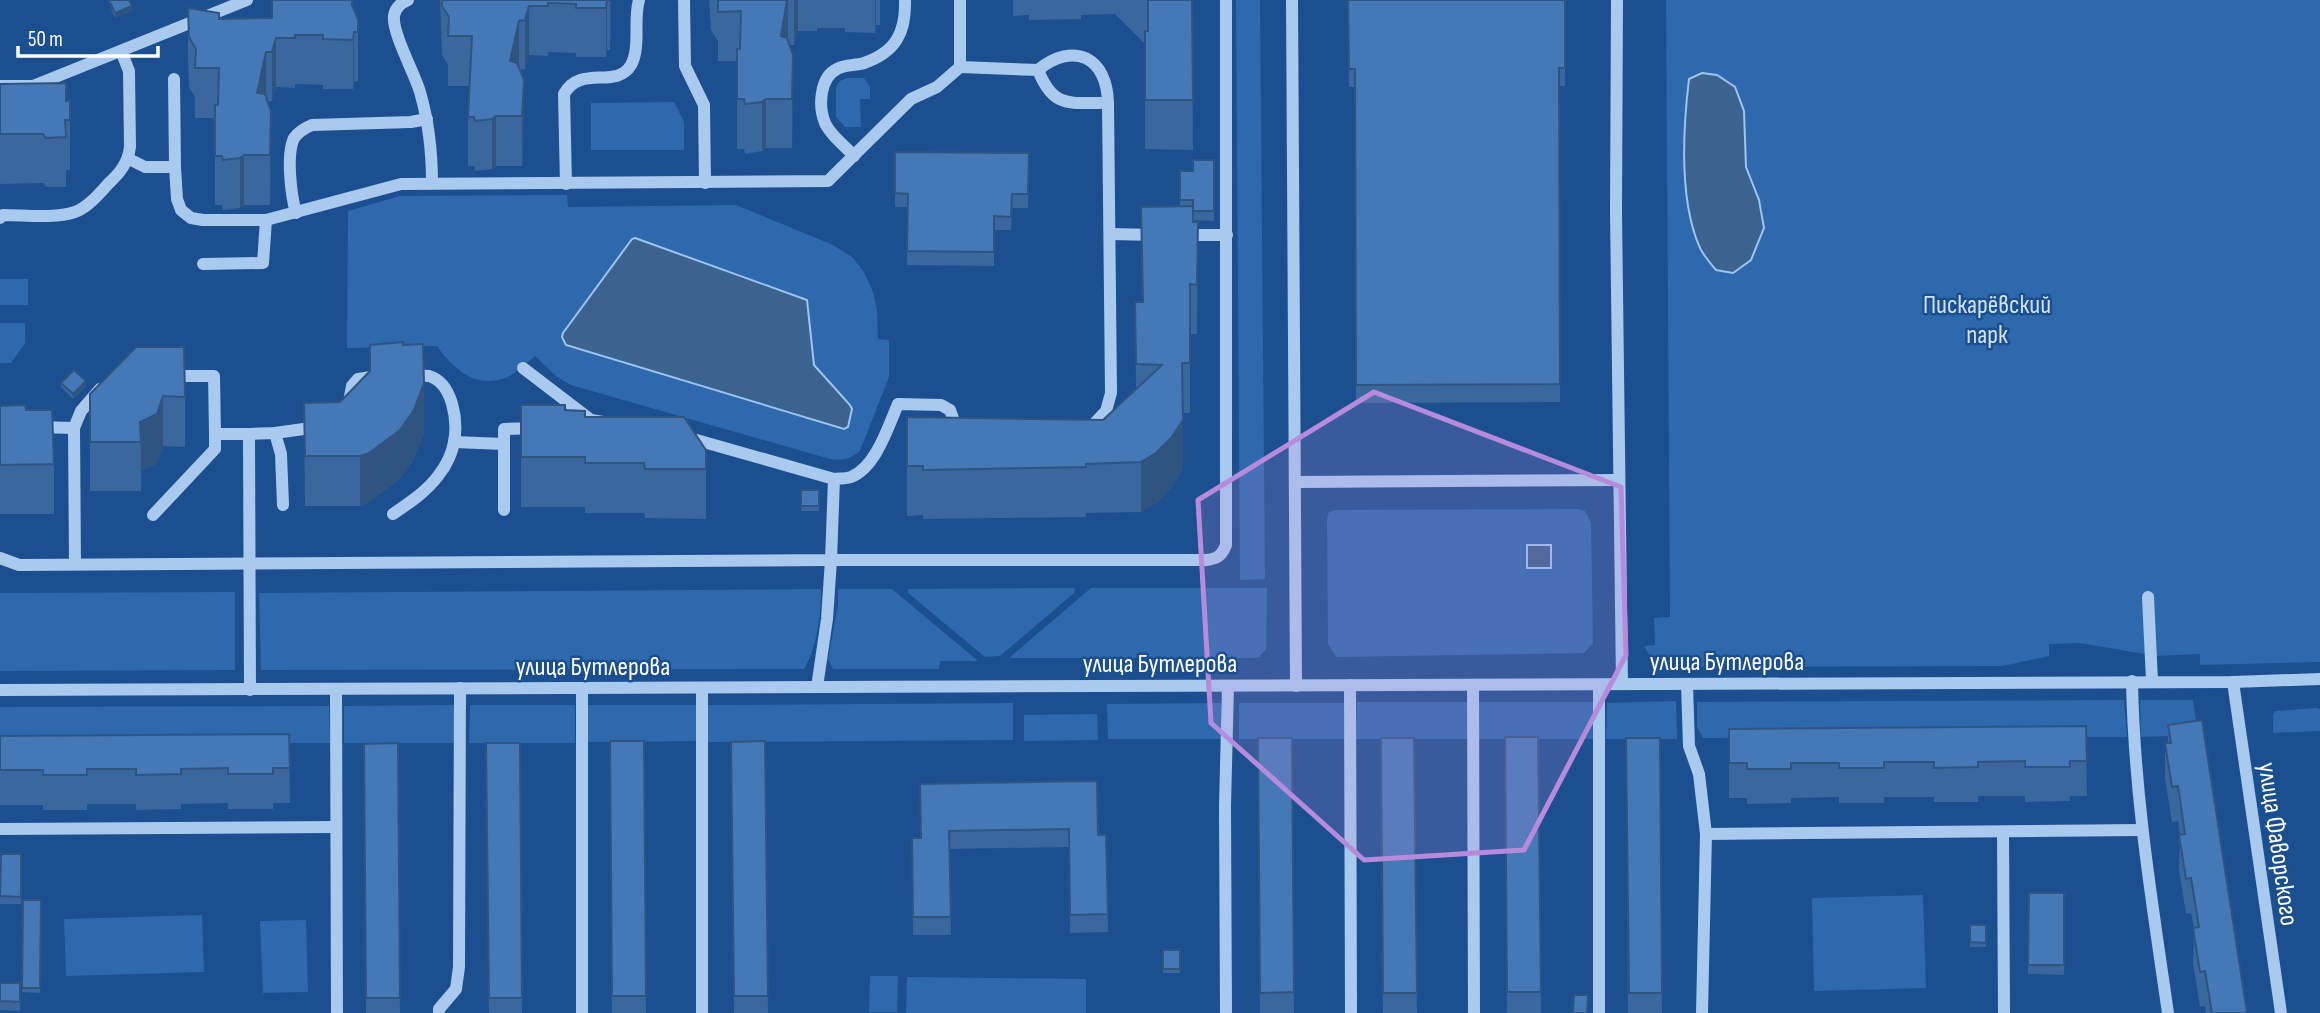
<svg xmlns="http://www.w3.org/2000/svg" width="2320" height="1013" font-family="'Sofia Sans Condensed',sans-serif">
  <rect width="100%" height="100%" fill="#1b4f8f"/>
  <!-- green -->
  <g fill="#2e69ad">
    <polygon points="1236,0 1260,0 1265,579 1240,580"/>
    <polygon points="1666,0 2320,0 2320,662 2200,665 2200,654 2156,656 2080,643 2049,644 2049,656 2003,666 1662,667 1653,662 1644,646 1655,645 1654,618 1670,617"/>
    <polygon points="846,78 864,78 870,87 870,99 860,99 861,127 845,127 836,117 836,87 840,81"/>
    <polygon points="674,102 684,122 684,150 591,150 591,103"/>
    <path d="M567 195 568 207 736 205 833 245 852 257 864 272 873 292 877 310 878 339 889 340V377L860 451C850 459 843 461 830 459L571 385 557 377 535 356C527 363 517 372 508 377 477 390 454 370 437 346L347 348 348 211 400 196Z"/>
    <rect x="0" y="279" width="28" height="26"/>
    <polygon points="0,323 25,323 25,343 11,363 0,363"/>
    <polygon points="1578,509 1585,511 1591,523 1593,643 1584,653 1336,657 1328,644 1327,519 1329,512 1337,510"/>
    <polygon points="1075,588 1074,593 1000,656 985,657 908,593 908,589"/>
    <polygon points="1091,588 1267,588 1266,649 1259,657 1253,658 1009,658"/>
    <path d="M821 589C821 615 817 647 804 669L261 670 259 593Z"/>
    <polygon points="838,589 892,589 978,661 940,661 939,669 833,669 828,659 838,605"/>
    <polygon points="235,592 235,670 0,671 0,593"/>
    <polygon points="2124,700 2127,737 1703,738 1697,727 1697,702"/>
    <polygon points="2140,700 2193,700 2198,735 2141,737"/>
    <polygon points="1676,701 1677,739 1606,739 1607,703"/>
    <polygon points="1357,702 1467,702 1468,739 1356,739"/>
    <polygon points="1478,702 1593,702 1593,739 1479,739"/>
    <polygon points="1013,703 1013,740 708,742 708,705"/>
    <polygon points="1221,703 1221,739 1108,739 1107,704"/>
    <rect x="1239" y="703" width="105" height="36"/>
    <polygon points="455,705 455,743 344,743 344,706"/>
    <polygon points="470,705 575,705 575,743 469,743"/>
    <polygon points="588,705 696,705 696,741 588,742"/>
    <polygon points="329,706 330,743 0,744 0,707"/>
    <polygon points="2316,708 2320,709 2320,731 2273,733 2273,715 2275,711"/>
    <polygon points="1097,714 1098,740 1024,741 1024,715"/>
    <polygon points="1923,895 1926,988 1814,991 1812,898"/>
    <polygon points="202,915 204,972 66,976 64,919"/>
    <polygon points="306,920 308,992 263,993 260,921"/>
    <polygon points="870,976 898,976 897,1012 869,1012"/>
    <polygon points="907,977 1086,979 1086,1013 906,1013"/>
  </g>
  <!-- water -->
  <g fill="#3c6290" stroke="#9cc4f0" stroke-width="2">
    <path d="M1702 73 1717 75 1735 87 1744 111 1746 167 1759 200 1764 228 1751 260 1733 273 1716 270C1710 263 1704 256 1700 248 1679 201 1683 129 1689 79Z"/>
    <polygon points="635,238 807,300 814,365 850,405 852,409 848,427 844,429 566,345 562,337 563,333 632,239"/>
    <rect x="1527" y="545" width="24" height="23"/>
  </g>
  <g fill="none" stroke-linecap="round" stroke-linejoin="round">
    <!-- minor -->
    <g stroke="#a9c9ee" stroke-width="12">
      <path d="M408 0C401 3 395 8 394 16 392 33 415 74 420 92 429 123 432 152 432 183"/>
      <polyline points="684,0 685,66 704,105 705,183"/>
      <polyline points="1292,0 1296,686"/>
      <polyline points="1617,0 1616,211 1622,684"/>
      <path d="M960 67 1038 70C1054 110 1070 102 1108 103L1111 393 1106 411 1089 429"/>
      <path d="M1038 70C1074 41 1107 57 1108 103"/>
      <polyline points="174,79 175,167"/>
      <polyline points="0,86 33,86 247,0"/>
      <path d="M854 156C845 146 830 135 825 123 818 106 820 77 837 69 846 64 855 66 864 63 896 52 906 32 905 0"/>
      <polyline points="129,159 145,167 175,167 177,199 181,210 191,218 203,220 266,220 401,184 828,181 911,99 937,87 960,67 960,0"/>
      <path d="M566 184 564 94C581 64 616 90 631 65 641 47 633 20 639 0"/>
      <path d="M296 213C291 195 286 155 294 138 299 131 305 128 312 125L411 122 427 119"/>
      <path d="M0 218 3 215C25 215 53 219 75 212 88 207 99 194 108 184 120 173 128 163 130 147L129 71 121 51"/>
      <polyline points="1111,234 1156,235"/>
      <polyline points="1181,235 1227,235"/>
      <polyline points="203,264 263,263 266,220"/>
      <polyline points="523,368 591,420 603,422"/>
      <polyline points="171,376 214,376 215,434 249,434 250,690"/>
      <polyline points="348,407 352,386 358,379 378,376"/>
      <polyline points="36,427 74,428"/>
      <polyline points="275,433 281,454 283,505"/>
      <polyline points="249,434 275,433 318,427"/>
      <polyline points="686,437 834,479"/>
      <polyline points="454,442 504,444"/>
      <polyline points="1297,482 1618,480"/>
      <polyline points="504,510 504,429 536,428"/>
      <path d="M393 514C409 503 426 492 438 476 445 467 452 454 454 442 458 421 453 383 429 376 422 375 413 376 407 376"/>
      <polyline points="153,515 215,449 215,434"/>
      <path d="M0 558 19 565 831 560 834 479C839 478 846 479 851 477 876 467 888 427 898 404L941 405 950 410 958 432"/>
      <polyline points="75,563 74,428 81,411 100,389"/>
      <polyline points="2148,597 2152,681"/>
      <path d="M2132 681C2134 793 2152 902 2168 1013"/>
      <polyline points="2233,682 2281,1013"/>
      <polyline points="1687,684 1689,746 1699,774 1706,834 1702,1013"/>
      <polyline points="1350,685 1351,1013"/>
      <polyline points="1473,685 1474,1013"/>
      <polyline points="1599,685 1599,1013"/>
      <path d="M817 687 827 619 831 560H1206C1218 559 1222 555 1226 545V0"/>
      <polyline points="336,689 337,1013"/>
      <polyline points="582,689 582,1013"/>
      <polyline points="0,690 2233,682 2320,679"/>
      <polyline points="0,829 336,827"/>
      <polyline points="2003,832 2004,1013"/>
      <polyline points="1706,834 2141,830"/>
      <polyline points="439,1013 439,1009 456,989 459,967 460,688"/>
      <polyline points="702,1013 702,688"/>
      <polyline points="1226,1013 1225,806 1228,686"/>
    </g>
  </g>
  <!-- wall -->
  <g fill="#3a679d">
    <polygon points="108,0 109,0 132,11 115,18"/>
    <polygon points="271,0 353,0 353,7 358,19 358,81 354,82 353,89 323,89 323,85 295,84 295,88 276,87 272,101 267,102 271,161 270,205 244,205 240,208 223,210 222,205 215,205 215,118 195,118 195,97 189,87 188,58 188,8 219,19 271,18"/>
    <polygon points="440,0 611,0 610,50 607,50 606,57 576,57 576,53 548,52 548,56 529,55 525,69 520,70 524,129 522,166 496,166 492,169 475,171 474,166 468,166 468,117 469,86 448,86 448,65 442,55"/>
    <polygon points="709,0 880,0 880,25 876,25 875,33 845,32 845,28 817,28 817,31 798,31 794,45 789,45 793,105 792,148 766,148 762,151 745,154 744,149 737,149 737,61 718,61 718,41 711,30"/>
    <polygon points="1013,0 1192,0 1193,150 1145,149 1145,44 1115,14 1081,15 1081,19 1029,20 1029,15 1013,16"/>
    <polygon points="1348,0 1565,0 1565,86 1559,86 1560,402 1356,403 1355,87 1349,87"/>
    <polygon points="0,84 70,101 70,170 66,170 66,187 46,187 43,183 0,184"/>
    <polygon points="895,152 1029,153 1028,208 1012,208 1011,230 994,230 994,266 907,265 908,207 895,207"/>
    <polygon points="1214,160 1214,221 1193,220 1193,222 1198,222 1197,334 1190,334 1190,413 1183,413 1183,469 1171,488 1156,503 1141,512 1086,513 1086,517 923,519 923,515 907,516 907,417 1103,420 1136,389 1135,302 1142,302 1141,207 1180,206 1180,171 1193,171"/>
    <polygon points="61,383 86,386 73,399 61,387"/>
    <polygon points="90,394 185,397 185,447 163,446 157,463 141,471 141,491 90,491"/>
    <polygon points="304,403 424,433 414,459 400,479 369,502 360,506 305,506"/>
    <polygon points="521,405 565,410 585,417 706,450 706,519 645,518 644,513 585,513 585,507 521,507"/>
    <polygon points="0,406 26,410 54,464 54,514 0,514"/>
    <rect x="801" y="490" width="18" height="21"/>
    <polygon points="2168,725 2247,1013 2206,1013 2205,1006 2200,1007 2193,963 2194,928 2191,913 2186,914 2179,870 2180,835 2178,821 2172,822 2165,778 2165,743 2168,743"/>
    <polygon points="2086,726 2087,796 2070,796 2070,801 2025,802 2025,796 1978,796 1978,802 1934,802 1934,797 1884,797 1884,803 1839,803 1839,797 1791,798 1791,803 1747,804 1747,798 1729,798 1729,729"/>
    <polygon points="289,734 290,803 273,803 273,809 228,809 228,803 181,804 181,809 136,810 136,804 87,804 87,810 43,810 43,805 0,805 0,736"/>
    <polygon points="1505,737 1538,737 1541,1013 1507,1013"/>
    <polygon points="1258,738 1292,738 1294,1013 1260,1013"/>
    <polygon points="1381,738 1414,738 1417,1013 1383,1013"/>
    <polygon points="1626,738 1660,738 1662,1013 1628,1013"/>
    <polygon points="610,741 644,741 646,1013 612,1013"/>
    <polygon points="765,741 768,1013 734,1013 731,742"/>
    <polygon points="398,743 400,1013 366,1013 364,744"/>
    <polygon points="486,743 520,743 522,1013 489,1013"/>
    <polygon points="920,784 1098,835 1106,835 1108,932 1070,933 1069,847 950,849 951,935 913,935 912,838 920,838"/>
    <polygon points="21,854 21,904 0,904 0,878"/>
    <polygon points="2029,893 2064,893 2064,975 2028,974"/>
    <polygon points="23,900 41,900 40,993 22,992"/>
    <rect x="1970" y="925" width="16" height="22"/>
    <rect x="1163" y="950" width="17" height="23"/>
    <polygon points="0,983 20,983 20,1011 0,1010"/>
  </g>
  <!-- shaded-wall -->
  <g fill="#305480">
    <polygon points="607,0 607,50 606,57 606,8"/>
    <polygon points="610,0 611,0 610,50"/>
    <polygon points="787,0 788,0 788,45 781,36"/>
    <polygon points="794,0 798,0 798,31 794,45"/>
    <polygon points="875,0 876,0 876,25 875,33"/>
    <polygon points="132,6 132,11 115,18 115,13"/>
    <polygon points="529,6 529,55 525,69 525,20"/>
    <polygon points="519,21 519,70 510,61"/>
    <polygon points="354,32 354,82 353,89 353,40"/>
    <polygon points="276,38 276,87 272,101 272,52"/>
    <polygon points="266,52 266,102 257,93"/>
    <polygon points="793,55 793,105 792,148 792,99"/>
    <polygon points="524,80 524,129 522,166 522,116"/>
    <polygon points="766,99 766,148 762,151 762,102"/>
    <polygon points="271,112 271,161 270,205 270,155"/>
    <polygon points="496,116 496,166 492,169 492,119"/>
    <polygon points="244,155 244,205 240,208 240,158"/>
    <polygon points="86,381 86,386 73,399 73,394"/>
    <polygon points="424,383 424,433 414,459 400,479 369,502 360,506 360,456"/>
    <polygon points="163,396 163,446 157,463 141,471 140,422"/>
    <polygon points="1183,420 1183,469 1171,488 1156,503 1141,512 1141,462"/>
  </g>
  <!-- building -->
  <g fill="#4478b7" stroke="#305480" stroke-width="2">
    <polygon points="109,0 129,0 132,6 115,13"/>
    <polygon points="272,0 352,0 352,5 358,19 358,32 354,32 353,40 323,39 323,35 295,35 295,38 276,38 272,52 266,52 257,93 265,94 271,112 270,155 244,155 240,158 223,160 222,156 215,156 215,105 218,105 219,68 195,68 196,49 189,37 188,8 219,13 219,19 272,18"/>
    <polygon points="442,0 610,0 607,0 606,8 576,8 576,4 548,3 548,6 529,6 525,20 519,21 510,61 517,63 524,80 522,116 496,116 492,119 475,121 474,117 468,117 472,36 448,36 449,17 442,6"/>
    <polygon points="718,0 787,0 781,36 787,38 793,55 792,99 766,99 762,102 745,104 744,99 737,99 737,49 740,49 741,11 718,12"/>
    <polygon points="1148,0 1192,0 1193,100 1145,100 1145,31 1148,31"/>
    <polygon points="1348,0 1565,0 1565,68 1559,68 1560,384 1356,385 1355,69 1349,69"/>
    <polygon points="66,83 66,101 70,101 70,120 65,120 66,137 46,138 43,134 0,134 0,84"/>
    <polygon points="895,152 1029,153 1028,194 1012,194 1011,217 994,216 994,252 907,251 908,194 895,193"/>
    <polygon points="1193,160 1214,160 1214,211 1193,211 1193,200 1180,200 1180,171 1193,171"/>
    <polygon points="1193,206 1193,222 1198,222 1197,285 1190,284 1190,363 1182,363 1183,420 1171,438 1156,453 1141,462 1086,464 1086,467 923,470 923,466 907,466 907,417 1103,420 1162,365 1136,364 1135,302 1143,302 1141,207"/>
    <polygon points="403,342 403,345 423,344 424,383 414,410 400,430 369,453 360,456 305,456 304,403 340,402 370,371 370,345"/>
    <polygon points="136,347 184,347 185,397 163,396 157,414 140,422 141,442 90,442 90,394"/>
    <polygon points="74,370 86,381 73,394 61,383"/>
    <polygon points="25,405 26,410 52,410 54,464 0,465 0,406"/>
    <polygon points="521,405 565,405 565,410 585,411 585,417 684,417 706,450 706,469 645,469 644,463 585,463 585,457 521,457"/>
    <rect x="801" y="490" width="18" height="16"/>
    <polygon points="2202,720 2247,1013 2212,1013 2205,971 2200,972 2193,928 2199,927 2191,878 2186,879 2179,835 2185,834 2178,786 2172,787 2165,743 2171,743 2168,725"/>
    <polygon points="2086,726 2087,761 2070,761 2070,767 2025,767 2025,761 1978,762 1978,767 1934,768 1934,762 1884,762 1884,768 1839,768 1839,763 1791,763 1791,769 1747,769 1747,763 1729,763 1729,729"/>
    <polygon points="289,734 290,768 273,768 273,774 228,774 228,768 181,769 181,774 136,775 136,769 87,769 87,775 43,775 43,770 0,770 0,736"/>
    <polygon points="1505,737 1538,737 1541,992 1507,992"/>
    <polygon points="1258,738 1292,738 1294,992 1260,993"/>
    <polygon points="1381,738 1414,738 1417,993 1383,993"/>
    <polygon points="1626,738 1660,738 1662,993 1629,993"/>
    <polygon points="610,741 644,741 646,996 612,996"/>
    <polygon points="765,741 768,996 734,996 731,742"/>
    <polygon points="398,743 400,998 366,998 364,744"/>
    <polygon points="486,743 520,743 522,998 489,998"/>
    <polygon points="1097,781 1098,835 1106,835 1108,914 1070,915 1069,829 949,831 951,917 913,917 912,838 921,838 920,784"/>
    <polygon points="1,854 21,854 21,897 0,896"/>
    <polygon points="2029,893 2064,893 2064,965 2028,965"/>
    <polygon points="23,900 41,900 40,988 22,988"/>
    <polygon points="1970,925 1986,925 1986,943 1970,942"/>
    <rect x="1163" y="950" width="17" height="19"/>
    <polygon points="0,983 20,983 20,1002 0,1001"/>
    <polygon points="1574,995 1588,995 1587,1013 1573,1013"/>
  </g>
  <!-- marked area -->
  <path fill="#b68bdc" fill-opacity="0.2" stroke="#b68bdc" stroke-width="5" stroke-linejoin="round" d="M1374 392 1621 487 1626 655 1524 850 1364 860 1211 723 1198 500Z"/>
  <g text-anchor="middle" stroke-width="5" stroke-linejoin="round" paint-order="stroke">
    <!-- park labels -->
    <g font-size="26" fill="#cfe3fa" stroke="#1b4f8f">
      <text x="1987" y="313">Пискарёвский<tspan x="1987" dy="30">парк</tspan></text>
    </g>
    <!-- street labels -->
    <g font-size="26" fill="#fff" stroke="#1b4f8f">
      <text x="1727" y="670">улица Бутлерова</text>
      <text x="1160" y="672">улица Бутлерова</text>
      <text x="593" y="675">улица Бутлерова</text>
      <text transform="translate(2279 844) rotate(82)" y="9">улица Фаворского</text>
    </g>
  </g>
  <!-- scale -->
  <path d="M18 46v10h140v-10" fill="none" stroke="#ffffff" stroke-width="3.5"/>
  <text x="28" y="46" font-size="21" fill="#ffffff" stroke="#1b4f8f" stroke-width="5" paint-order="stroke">50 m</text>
</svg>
